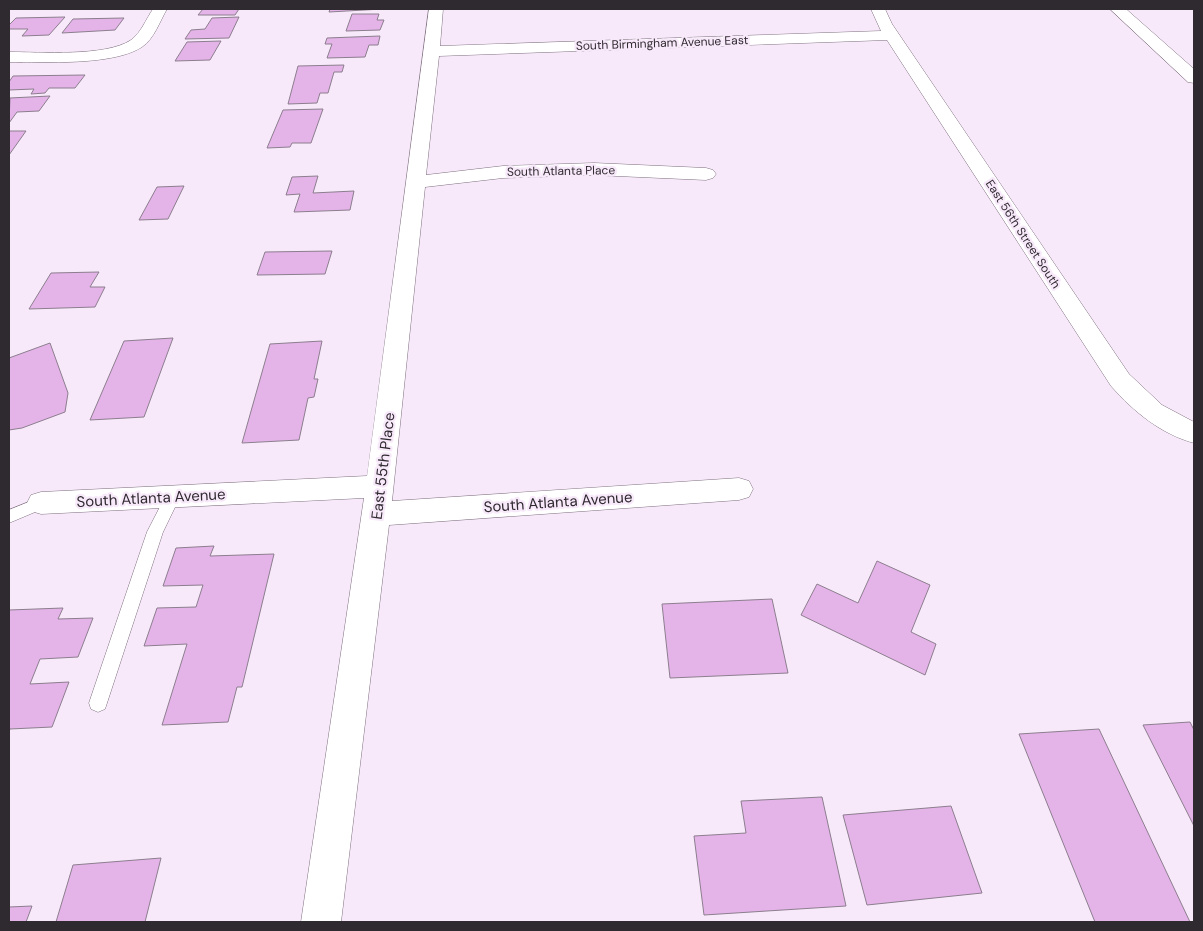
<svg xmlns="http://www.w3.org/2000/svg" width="1203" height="931" font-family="'DM Sans',sans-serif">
  <rect width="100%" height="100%" fill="#f8e9fa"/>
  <!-- building -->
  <g fill="#e4b4e9" stroke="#8c7e8e">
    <polygon points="203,9 239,9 235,15 198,15"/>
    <polygon points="330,9 382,9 329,12"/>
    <polygon points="352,14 379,14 377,20 384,20 380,30 346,31"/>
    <polygon points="65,17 49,35 22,36 28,29 9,29 9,25 16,18"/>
    <polygon points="239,17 229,38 185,39 191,30 205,29 212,18"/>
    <polygon points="124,18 115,30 62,33 73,19"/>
    <polygon points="380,36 378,45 369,45 365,57 327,58 332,44 325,44 327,38"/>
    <polygon points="221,41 210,60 175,61 187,42"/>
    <polygon points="344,65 342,72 334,72 328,93 320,93 317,103 288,104 298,66"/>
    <polygon points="85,75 75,88 49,88 45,93 31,94 34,89 9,90 9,82 13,76"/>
    <polygon points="50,96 39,111 17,112 9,123 10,98"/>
    <polygon points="323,109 311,143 292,143 290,147 267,148 283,110"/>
    <polygon points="9,131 26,131 9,155"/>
    <polygon points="318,176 313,193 354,191 350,210 294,212 300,194 286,195 292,177"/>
    <polygon points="184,186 168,219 139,220 157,187"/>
    <polygon points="332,251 325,274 257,275 265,252"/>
    <polygon points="99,272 90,287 105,287 95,307 29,309 51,273"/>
    <polygon points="173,338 144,417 90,420 124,341"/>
    <polygon points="322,341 314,379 318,379 314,397 308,398 299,440 242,443 270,344"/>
    <polygon points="50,343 68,393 65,412 22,428 9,430 9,358"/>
    <polygon points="214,546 210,556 274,554 242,687 237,687 228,722 162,725 187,644 144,646 157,608 196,607 203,585 163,586 176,548"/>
    <polygon points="877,561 930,585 911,632 936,644 925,675 801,615 817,584 858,603"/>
    <polygon points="772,599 788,673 670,678 662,604"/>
    <polygon points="63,608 58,619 93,618 78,657 40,659 30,684 69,682 52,727 10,729 9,731 9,610"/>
    <polygon points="1190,722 1194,730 1194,826 1143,725"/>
    <polygon points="1099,729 1190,922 1095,922 1019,734"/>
    <polygon points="822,797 846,906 704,915 694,836 746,833 741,801"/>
    <polygon points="951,806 982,893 867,905 843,815"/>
    <polygon points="161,858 145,922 56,922 73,865"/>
    <polygon points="32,906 26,922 9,922 9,907"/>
  </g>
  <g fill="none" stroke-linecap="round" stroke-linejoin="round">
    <!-- service casing -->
    <g stroke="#7e707f" stroke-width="1">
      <g id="service">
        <polygon points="172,491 177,493 180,497 163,532 107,703 105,709 98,712 91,709 89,703 147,532 167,493"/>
        <polygon points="41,497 47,499 49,503 47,507 9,523 9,510"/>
      </g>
    </g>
    <!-- minor casing -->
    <g stroke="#7e707f" stroke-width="1">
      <g id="minor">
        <path d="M153 9H167C160 21 154 39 142 47 113 66 43 62 9 62V52C40 52 106 57 131 40 141 33 146 19 153 9Z"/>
        <path d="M429 9H443L440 46 881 31 871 9H885L892 24 1129 374 1162 405 1194 422V443C1161 434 1134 412 1111 386L887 40 439 56 426 175 503 166 594 163 706 168 713 170 716 174 713 178 706 180 594 175 503 178 425 187 392 501 739 478 749 481 753 489 749 497 739 500 389 525 341 922H301L364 498 41 514 31 511 27 503 31 495 41 492 367 476Z"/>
        <polygon points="1110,9 1126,9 1194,69 1194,83 1188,82"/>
      </g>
    </g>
    <!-- service -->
    <use href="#service" fill="#fff" fill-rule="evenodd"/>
    <!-- minor -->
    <use href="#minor" fill="#fff" fill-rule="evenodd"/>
  </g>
  <g text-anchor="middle" stroke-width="4.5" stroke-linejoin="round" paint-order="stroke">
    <!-- far-street labels -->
    <g font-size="12" fill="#2f2930" stroke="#f8e9fa">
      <text transform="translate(662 43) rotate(-2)" y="4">South Birmingham Avenue East</text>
      <text transform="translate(561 171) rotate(-1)" y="4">South Atlanta Place</text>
      <text transform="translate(1023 234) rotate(57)" y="4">East 56th Street South</text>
    </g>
    <!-- street labels -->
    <g font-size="15" fill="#2f2930" stroke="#f8e9fa">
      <text transform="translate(383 466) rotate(-83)" y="5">East 55th Place</text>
      <text transform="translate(151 498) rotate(-3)" y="5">South Atlanta Avenue</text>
      <text transform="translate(558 502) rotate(-4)" y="5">South Atlanta Avenue</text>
    </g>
  </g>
  <!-- border -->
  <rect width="1203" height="931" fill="none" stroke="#2f2930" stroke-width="20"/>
</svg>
